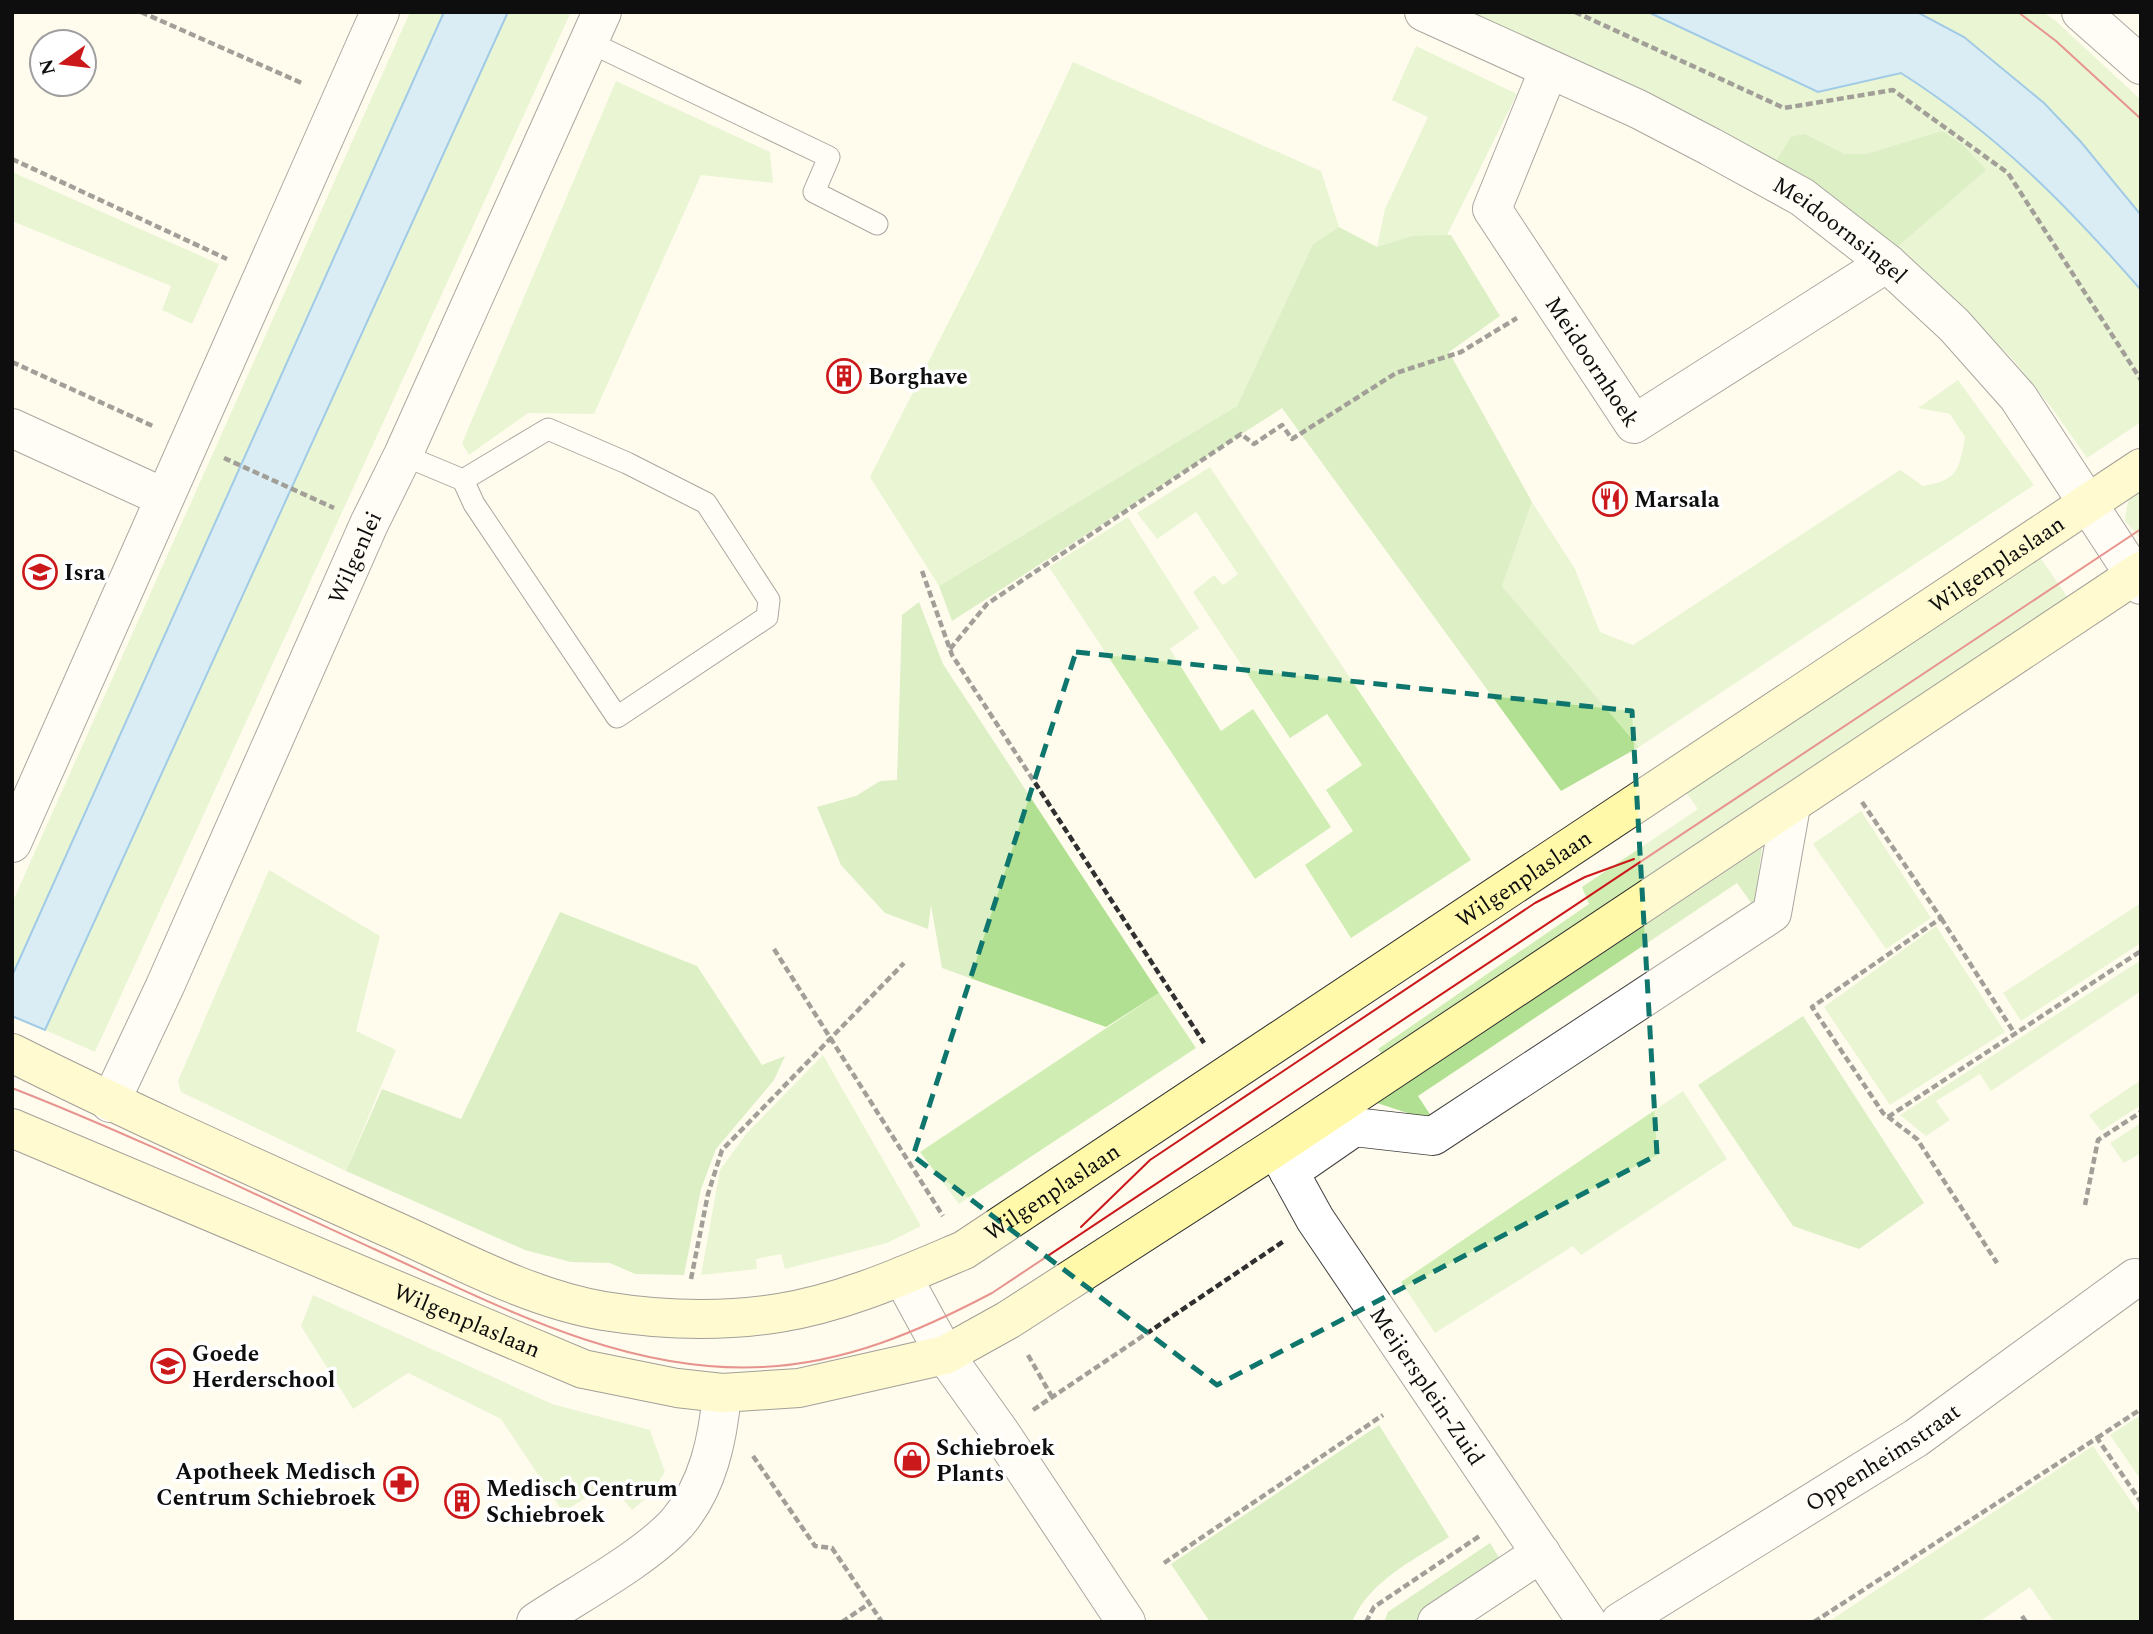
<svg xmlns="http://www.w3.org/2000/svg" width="2153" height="1634" font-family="Spectral,serif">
  <rect width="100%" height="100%" fill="#fffcee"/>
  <!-- green -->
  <g fill="#d0eeb4">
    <polygon points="410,12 444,12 12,976 12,903"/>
    <polygon points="508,12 571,12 95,1052 45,1030"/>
    <path d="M1468 12H1648L1818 92 1901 73C1998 135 2066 204 2141 290V422L2087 458 2051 407 2010 356 1896 248 1942 131 1866 154H1845L1805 134 1775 163C1678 102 1573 59 1468 12Z"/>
    <path d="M1917 12H2043L2056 21 2141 100V215C2078 131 2010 63 1917 12Z"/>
    <polygon points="1416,46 1517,94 1446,237 1411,236 1377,247 1385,209 1428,117 1392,100"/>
    <polygon points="1073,62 1321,171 1339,227 1313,244 1237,406 939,586 870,477 982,256"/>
    <polygon points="616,81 770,152 773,183 701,175 594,414 528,413 469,455 462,443"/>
    <polygon points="12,172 219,264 192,324 162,310 171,286 12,221"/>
    <path d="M1958 380 2034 485 1639 747 1502 586 1532 502 1575 569 1600 632 1633 645 1900 470 1923 486C1959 480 1959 469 1965 437L1950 414 1918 408Z"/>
    <polygon points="1210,467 1471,860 1351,938 1305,865 1353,831 1326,790 1362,765 1327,714 1290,738 1193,592 1214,575 1223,585 1238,574 1196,512 1157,539 1137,513"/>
    <path d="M2141 484V539L2125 521C2126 507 2128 493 2141 484Z"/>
    <polygon points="1128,517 1199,628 1170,649 1221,731 1253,709 1331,827 1255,879 1049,567"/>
    <polygon points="2036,551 2072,604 1386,1060 1378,1049 1589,904 1582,887 1698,809 1682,787"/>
    <polygon points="1861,811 1931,918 1886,949 1813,844"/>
    <polygon points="269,870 380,936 356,1031 396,1050 346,1171 181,1092 178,1081"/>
    <polygon points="2141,903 2141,943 2021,1021 2003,993"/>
    <polygon points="1936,926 2005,1032 1890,1105 1824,1007"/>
    <polygon points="2141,960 2141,991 1991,1091 1980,1074 1936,1101 1950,1120 1926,1136 1900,1115"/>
    <polygon points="1159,993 1196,1048 959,1204 920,1152"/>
    <polygon points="823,1055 921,1226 887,1243 785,1269 781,1254 756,1259 757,1269 701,1275 720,1170 746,1134"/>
    <polygon points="2141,1080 2141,1105 2101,1131 2089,1115"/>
    <polygon points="1683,1091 1727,1159 1581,1255 1573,1246 1435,1333 1401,1282"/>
    <polygon points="2141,1123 2141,1153 2124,1163 2110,1143"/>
    <polygon points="313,1295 552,1404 650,1430 665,1472 649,1496 632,1510 609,1483 563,1512 501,1419 408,1373 353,1409 301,1326"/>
    <polygon points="2141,1415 2141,1480 2110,1435"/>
    <polygon points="2093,1446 2141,1516 2141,1622 2054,1622 2030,1587 1979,1622 1828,1622"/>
  </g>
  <!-- forest -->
  <g fill="#b2e092">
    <polygon points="1942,131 1963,145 1986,170 1896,248 1775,163 1791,137 1805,134 1845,154 1866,154"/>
    <polygon points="1339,227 1377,247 1411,236 1451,235 1500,316 1449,352 1532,502 1502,586 1639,747 1561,791 1282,408 952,621 939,586 1237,406 1313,244"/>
    <polygon points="919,602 943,664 1159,993 1106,1027 942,968 931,905 928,929 885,913 841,865 817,807 856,796 880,781 897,780 902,615"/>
    <polygon points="1762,848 1754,907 1737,883 1418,1096 1435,1122 1377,1103"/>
    <polygon points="560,912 697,966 762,1065 785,1056 774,1080 716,1149 701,1189 684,1275 635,1274 610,1263 571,1262 525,1250 346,1171 382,1089 461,1119"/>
    <polygon points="1803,1016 1924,1203 1859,1249 1793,1226 1698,1085"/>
    <path d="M1379 1425 1449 1537C1413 1561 1370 1580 1352 1622H1210L1171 1564Z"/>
    <polygon points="1490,1543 1503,1564 1420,1622 1384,1622 1388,1612"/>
  </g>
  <!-- water -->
  <g fill="#aedcfc" stroke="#2e8fda" stroke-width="2">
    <polygon points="444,12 508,12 45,1030 12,1016 12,976"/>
    <path d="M1648 12H1917L1964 37 2044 103 2081 142 2141 215V290C2066 204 1998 135 1901 73L1818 92Z"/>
  </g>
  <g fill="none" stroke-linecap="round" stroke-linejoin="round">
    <!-- lane casing -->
    <g stroke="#414141" stroke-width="23">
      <g id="lane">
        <polyline points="589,42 829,157 814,192 877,224"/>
        <polyline points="403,455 463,480 474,504 617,717 767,617 769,600 706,503 627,463 548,429 463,480"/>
      </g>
    </g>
    <!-- street casing -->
    <g stroke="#414141" stroke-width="40">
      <g id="street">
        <path id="s1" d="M1424 12 1638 109 1711 147 1802 197 1887 263 1954 325 2018 397 2141 585"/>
        <polyline points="2081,12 2141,65"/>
        <path id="s2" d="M1549 69 1492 209 1634 424 1887 263"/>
        <polyline points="12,428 163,497"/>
        <polyline points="12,843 380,12"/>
        <path id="s3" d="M110 1103 165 986 369 524 403 455 602 12"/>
        <path id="s4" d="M1277 1150 1315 1219 1587 1622"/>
        <polyline points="1289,1172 1354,1127 1433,1136 1772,913 1791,806"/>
        <polyline points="902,1276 945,1355 1000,1432 1126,1622"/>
        <path d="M536 1622C578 1594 644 1559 677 1523 708 1487 718 1439 722 1393"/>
        <polyline points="1437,1622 1541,1553"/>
        <path id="s5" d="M1620 1622 1916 1438 2135 1278"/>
      </g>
    </g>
    <!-- secondary casing -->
    <g stroke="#303030" stroke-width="40">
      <g id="secondary">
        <path id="s6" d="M12 1053C134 1114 258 1169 382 1225 453 1256 527 1298 604 1311 660 1320 723 1322 779 1313 843 1303 905 1275 964 1250L2141 468"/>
        <path id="s7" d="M12 1128 583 1369 677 1388 722 1393 799 1388 945 1355 1008 1320 1276 1147 2141 571"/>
      </g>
    </g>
    <!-- path -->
    <g stroke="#303030" stroke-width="4.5" stroke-dasharray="7 3.5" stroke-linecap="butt">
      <polyline points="141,12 304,84"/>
      <polyline points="1575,12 1784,108 1893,90 2008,173 2141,380"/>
      <polyline points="12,159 227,259"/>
      <polyline points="12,362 155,427"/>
      <polyline points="224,458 334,508"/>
      <polyline points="922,571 952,655 1204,1043"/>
      <polyline points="950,649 987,604 1241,434 1254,444 1282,425 1292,439 1396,373 1461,352 1517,318"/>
      <polyline points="1862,802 1941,918 1812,1007 1883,1113 1917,1139 1997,1263"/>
      <polyline points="1941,918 2015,1034"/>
      <polyline points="774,949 943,1216"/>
      <polyline points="1888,1117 2141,951"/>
      <polyline points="2085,1205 2098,1140 2141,1112"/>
      <polyline points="691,1279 708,1194 722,1150 904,963"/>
      <polyline points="1028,1355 1052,1397"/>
      <polyline points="1033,1410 1284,1241"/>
      <polyline points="2097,1438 2141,1409"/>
      <polyline points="753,1456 815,1546 832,1548 882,1622"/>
      <polyline points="1164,1563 1383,1415"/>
      <polyline points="2022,1616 2026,1622"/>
      <polyline points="842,1622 870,1603"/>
      <polyline points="1366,1622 1374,1607 1481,1535"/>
      <polyline points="1814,1622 2097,1438 2141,1502"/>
    </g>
    <!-- lane -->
    <use href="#lane" stroke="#fff" stroke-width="21"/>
    <!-- street -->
    <use href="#street" stroke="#fff" stroke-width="38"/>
    <!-- secondary -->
    <use href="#secondary" stroke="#fff9a9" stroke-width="38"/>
    <!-- tram -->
    <g stroke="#cb181a" stroke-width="2">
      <polyline points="2018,12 2056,41 2141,119"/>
      <path d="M12 1088C135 1136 254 1194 374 1249 497 1305 624 1374 763 1367 846 1363 920 1331 992 1293L2141 529"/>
      <polyline points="1081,1227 1150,1160 1535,903 1585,877 1634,859"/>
    </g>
  </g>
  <!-- marked area -->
  <path d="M0 0H2153V1634H0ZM1076 652 1632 711 1657 1155 1217 1385 913 1156Z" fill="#fffcee" fill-opacity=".55" fill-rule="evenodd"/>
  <path fill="none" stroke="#0f766e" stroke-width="5" stroke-dasharray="14 9" stroke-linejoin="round" d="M1076 652 1632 711 1657 1155 1217 1385 913 1156Z"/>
  <!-- icons -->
  <defs>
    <g id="building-ring" transform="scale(1.75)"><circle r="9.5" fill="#fff" stroke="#cb181a" stroke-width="1.5"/><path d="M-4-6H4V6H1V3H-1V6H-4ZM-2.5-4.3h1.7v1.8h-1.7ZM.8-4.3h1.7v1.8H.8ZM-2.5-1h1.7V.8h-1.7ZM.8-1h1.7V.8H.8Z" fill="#cb181a"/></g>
    <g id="restaurant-ring" transform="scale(1.75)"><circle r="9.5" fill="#fff" stroke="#cb181a" stroke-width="1.5"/><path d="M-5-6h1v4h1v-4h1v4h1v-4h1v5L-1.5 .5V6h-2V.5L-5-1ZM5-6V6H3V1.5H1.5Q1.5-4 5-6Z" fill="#cb181a"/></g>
    <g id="school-ring" transform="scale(1.75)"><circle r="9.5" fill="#fff" stroke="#cb181a" stroke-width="1.5"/><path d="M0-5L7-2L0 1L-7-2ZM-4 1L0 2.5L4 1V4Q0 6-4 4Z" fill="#cb181a"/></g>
    <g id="shop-ring" transform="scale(1.75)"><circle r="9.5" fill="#fff" stroke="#cb181a" stroke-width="1.5"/><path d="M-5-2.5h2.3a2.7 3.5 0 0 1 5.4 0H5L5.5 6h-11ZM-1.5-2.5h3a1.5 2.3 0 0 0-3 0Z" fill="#cb181a"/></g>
    <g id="pharmacy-ring" transform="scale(1.75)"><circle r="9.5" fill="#fff" stroke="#cb181a" stroke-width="1.5"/><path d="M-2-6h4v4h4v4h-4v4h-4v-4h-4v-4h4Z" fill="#cb181a"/></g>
  </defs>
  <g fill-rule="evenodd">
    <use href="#building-ring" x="844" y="376"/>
    <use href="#restaurant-ring" x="1610" y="499"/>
    <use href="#school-ring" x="40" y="572"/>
    <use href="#school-ring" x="168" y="1366"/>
    <use href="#shop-ring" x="912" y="1460"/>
    <use href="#pharmacy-ring" x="401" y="1484"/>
    <use href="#building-ring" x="462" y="1501"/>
  </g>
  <g text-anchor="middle" stroke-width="7" stroke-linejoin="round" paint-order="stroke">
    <!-- street labels -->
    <g font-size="23" fill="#0e0e0e" stroke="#fff">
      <text dy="8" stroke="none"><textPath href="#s1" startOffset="471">Meidoornsingel</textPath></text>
      <text dy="8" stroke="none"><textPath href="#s2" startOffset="334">Meidoornhoek</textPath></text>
      <text dy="8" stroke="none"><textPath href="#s3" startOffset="598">Wilgenlei</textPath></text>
      <text dy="8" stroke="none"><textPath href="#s6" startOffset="2258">Wilgenplaslaan</textPath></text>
      <text dy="8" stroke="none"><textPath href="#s6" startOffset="1690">Wilgenplaslaan</textPath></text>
      <text dy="8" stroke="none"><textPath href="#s6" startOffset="1124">Wilgenplaslaan</textPath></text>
      <text dy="8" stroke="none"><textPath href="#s7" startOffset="494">Wilgenplaslaan</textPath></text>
      <text dy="8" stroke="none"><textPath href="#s4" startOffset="280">Meijersplein-Zuid</textPath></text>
      <text dy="8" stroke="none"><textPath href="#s5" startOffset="310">Oppenheimstraat</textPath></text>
    </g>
    <!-- poi labels -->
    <g font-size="23" font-weight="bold" fill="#0e0e0e" stroke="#fff" text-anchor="start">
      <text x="868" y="384">Borghave</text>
      <text x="1634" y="507">Marsala</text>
      <text x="64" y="580">Isra</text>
      <text x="192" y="1361">Goede<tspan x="192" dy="26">Herderschool</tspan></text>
      <text x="936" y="1455">Schiebroek<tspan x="936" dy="26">Plants</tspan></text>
      <text x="376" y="1479" text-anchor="end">Apotheek Medisch<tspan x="376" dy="26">Centrum Schiebroek</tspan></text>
      <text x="486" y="1496">Medisch Centrum<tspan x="486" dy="26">Schiebroek</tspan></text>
    </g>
  </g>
  <!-- border -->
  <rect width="2153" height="1634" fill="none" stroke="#0e0e0e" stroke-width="28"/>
  <!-- north arrow -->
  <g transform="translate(63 63) rotate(256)"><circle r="33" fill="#ffffff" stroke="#9f9f9f" stroke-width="2"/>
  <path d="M0-5L12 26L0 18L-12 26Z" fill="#cb181a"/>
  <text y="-10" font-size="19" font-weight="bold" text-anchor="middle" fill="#0e0e0e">N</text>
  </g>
</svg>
